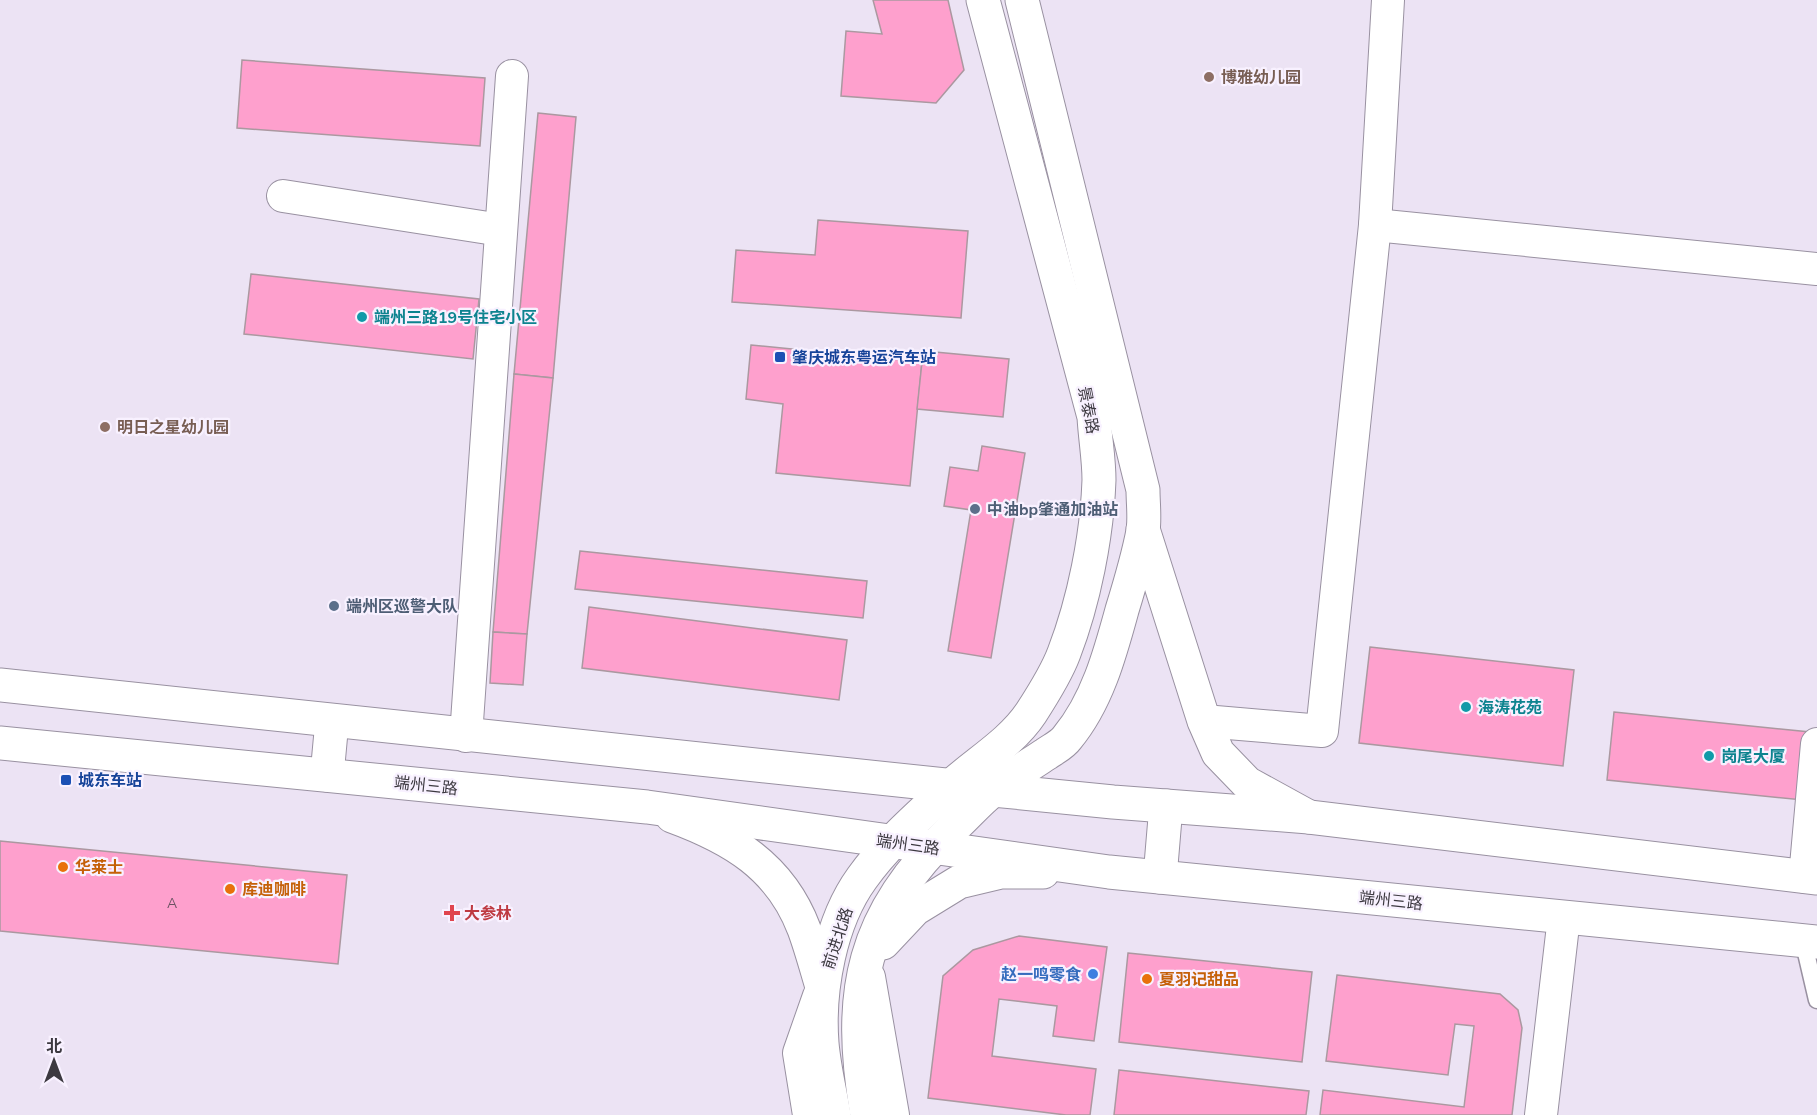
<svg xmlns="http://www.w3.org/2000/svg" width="1817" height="1115" font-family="'Nunito Sans','Noto Sans SC',sans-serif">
  <rect width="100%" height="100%" fill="#ece3f4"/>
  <!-- building -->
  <g fill="#fea0cd" stroke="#ab98a0" stroke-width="1.5">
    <polygon points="873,0 948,0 964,70 936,103 841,96 846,31 882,34"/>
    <polygon points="242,60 485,78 480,146 237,128"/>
    <polygon points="538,113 576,117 553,378 514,374"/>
    <polygon points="818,220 968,231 961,318 732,302 736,250 815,255"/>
    <polygon points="251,274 479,299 473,359 244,334"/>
    <polygon points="751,345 922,362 910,486 776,473 783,404 746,399"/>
    <polygon points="935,352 1009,359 1003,417 917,409 922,362 934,363"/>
    <polygon points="514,374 553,378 527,634 493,632"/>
    <polygon points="982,446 1025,453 991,658 948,651 971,510 944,506 950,467 978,471"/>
    <polygon points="580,551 867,581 863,618 575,589"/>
    <polygon points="589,607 847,640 839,700 582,668"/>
    <polygon points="493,632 527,634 523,685 490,683"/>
    <polygon points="1370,647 1574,670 1563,766 1359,743"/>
    <polygon points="1614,712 1810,732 1803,800 1607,780"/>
    <polygon points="0,841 347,875 338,964 0,931"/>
    <polygon points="1019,936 1107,947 1094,1041 1053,1036 1057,1006 999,999 992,1056 1096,1069 1090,1115 1066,1115 928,1098 943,976 973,950"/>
    <polygon points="1128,953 1312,972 1302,1062 1119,1042"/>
    <polygon points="1337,975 1500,994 1518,1010 1522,1028 1512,1115 1320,1115 1323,1090 1464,1107 1474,1026 1455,1024 1448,1075 1326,1061"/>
    <polygon points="1119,1070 1309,1091 1306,1115 1114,1115"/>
  </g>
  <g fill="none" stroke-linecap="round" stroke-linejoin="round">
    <!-- service casing -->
    <g stroke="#9991a1" stroke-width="19">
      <polyline id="service" points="1803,940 1817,1000"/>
    </g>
    <!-- minor casing -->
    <g stroke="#9991a1" stroke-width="34">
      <g id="minor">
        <polyline points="283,196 501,230"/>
        <polyline points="1375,225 1817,269"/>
        <polyline points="1204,721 1322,731 1375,225 1388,0"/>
        <polyline points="466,736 512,76"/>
        <polyline points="1805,877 1817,744"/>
        <polyline points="869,977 893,1115"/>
        <polyline points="809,1115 799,1053 819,996"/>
        <polyline points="1541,1115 1564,917"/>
      </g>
    </g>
    <!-- tertiary casing -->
    <g stroke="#9991a1" stroke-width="35">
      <g id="tertiary">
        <polyline points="1143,529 1204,721 1218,753 1247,783 1309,817"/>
        <path d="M672 816C732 838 780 866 804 929 811 948 816 967 822 987"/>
        <polyline points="883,943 915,909 959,882 1001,872 1043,872"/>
        <path d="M834 1115C830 1091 824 1067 822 1043 818 990 830 922 862 878 886 844 920 815 950 787 976 763 1011 743 1031 713 1042 696 1057 672 1064 653 1084 601 1097 536 1099 480 1099 459 1095 437 1094 417L983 0"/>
        <path d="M867 1115C846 991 861 916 954 827 967 815 979 801 993 790 1010 777 1028 766 1046 754 1053 749 1062 745 1067 738 1097 702 1110 654 1122 610 1130 584 1138 557 1143 531 1145 518 1143 503 1143 490L1022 0"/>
      </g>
    </g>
    <!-- primary casing -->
    <g stroke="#9991a1" stroke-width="35">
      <g id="primary">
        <polyline points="0,685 993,790 1113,802 1309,817 1817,878"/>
        <polyline points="0,743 647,807 1109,872 1817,942"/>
        <polyline points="327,775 332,721"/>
        <polyline points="1160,877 1166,806"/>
      </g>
    </g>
    <!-- service -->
    <use href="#service" stroke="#fff" stroke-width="16"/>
    <!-- minor -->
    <use href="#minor" stroke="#fff" stroke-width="32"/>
    <!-- tertiary -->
    <use href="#tertiary" stroke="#fff" stroke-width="33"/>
    <!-- primary -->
    <use href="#primary" stroke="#fff" stroke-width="33"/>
  </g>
  <!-- markers -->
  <g fill="#8d6e63" stroke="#f8f1ff" stroke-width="2">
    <circle cx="1209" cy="77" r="6"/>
    <circle cx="105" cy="427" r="6"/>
  </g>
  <g fill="#0f9aa8" stroke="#f8f1ff" stroke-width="2">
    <circle cx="362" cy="317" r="6"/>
    <circle cx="1466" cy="707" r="6"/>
    <circle cx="1709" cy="756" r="6"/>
  </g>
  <g fill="#1a4fb4" stroke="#f8f1ff" stroke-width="2">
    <rect x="774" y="351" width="12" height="12" rx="3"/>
    <rect x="60" y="774" width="12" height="12" rx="3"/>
  </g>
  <g fill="#5c6f8a" stroke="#f8f1ff" stroke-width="2">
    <circle cx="975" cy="509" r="6"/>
    <circle cx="334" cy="606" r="6"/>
  </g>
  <g fill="#e8710a" stroke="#f8f1ff" stroke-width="2">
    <circle cx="63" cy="867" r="6"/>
    <circle cx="230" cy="889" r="6"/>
    <circle cx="1147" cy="979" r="6"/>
  </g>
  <path fill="#e0444e" stroke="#f8f1ff" stroke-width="2" d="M449 904h6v6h6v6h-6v6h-6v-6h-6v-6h6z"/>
  <circle fill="#3f7fe0" stroke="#f8f1ff" stroke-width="2" cx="1093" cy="974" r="6"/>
  <g text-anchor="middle" stroke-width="4.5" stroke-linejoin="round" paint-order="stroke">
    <!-- number labels -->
    <g font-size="14" fill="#6c5363">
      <text x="172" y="908">A</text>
    </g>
    <!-- education labels -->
    <g font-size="16" font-weight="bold" fill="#785e54" stroke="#f8f1ff" text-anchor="start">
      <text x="1221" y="83">博雅幼儿园</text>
      <text x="117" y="433">明日之星幼儿园</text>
    </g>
    <!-- culture labels -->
    <g font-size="16" font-weight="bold" fill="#0d838f" stroke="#f8f1ff" text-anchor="start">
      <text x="374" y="323">端州三路19号住宅小区</text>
      <text x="1478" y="713">海涛花苑</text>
      <text x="1721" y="762">岗尾大厦</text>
    </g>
    <!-- transit labels -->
    <g font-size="16" font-weight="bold" fill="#164399" stroke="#f8f1ff" text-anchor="start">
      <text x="792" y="363">肇庆城东粤运汽车站</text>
      <text x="78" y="786">城东车站</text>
    </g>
    <!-- street labels -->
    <g font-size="16" fill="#3c3940" stroke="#f8f1ff">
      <text transform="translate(1089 410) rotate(79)" y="6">景泰路</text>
      <text transform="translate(426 785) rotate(6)" y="6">端州三路</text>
      <text transform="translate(908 844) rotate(8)" y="6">端州三路</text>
      <text transform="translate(1391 900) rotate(6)" y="6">端州三路</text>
      <text transform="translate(837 938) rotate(-72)" y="6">前进北路</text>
    </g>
    <!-- service labels -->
    <g font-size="16" font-weight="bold" fill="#4e5e75" stroke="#f8f1ff" text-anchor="start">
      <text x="987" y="515">中油bp肇通加油站</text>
      <text x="346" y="612">端州区巡警大队</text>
    </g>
    <!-- food labels -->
    <g font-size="16" font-weight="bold" fill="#c56008" stroke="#f8f1ff" text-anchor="start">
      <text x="75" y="873">华莱士</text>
      <text x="242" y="895">库迪咖啡</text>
      <text x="1159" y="985">夏羽记甜品</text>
    </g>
    <!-- health labels -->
    <g font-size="16" font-weight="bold" fill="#be3a42" stroke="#f8f1ff" text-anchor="start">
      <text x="464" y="919">大参林</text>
    </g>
    <!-- shop labels -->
    <g font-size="16" font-weight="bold" fill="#366cbe" stroke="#f8f1ff" text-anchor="end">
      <text x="1081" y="980">赵一鸣零食</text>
    </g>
  </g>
  <!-- north arrow -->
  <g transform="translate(54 1061)" stroke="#f8f1ff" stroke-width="4.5" paint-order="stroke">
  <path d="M0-4.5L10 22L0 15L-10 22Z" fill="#3c3940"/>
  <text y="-9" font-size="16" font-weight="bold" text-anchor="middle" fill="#3c3940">北</text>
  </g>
</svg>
